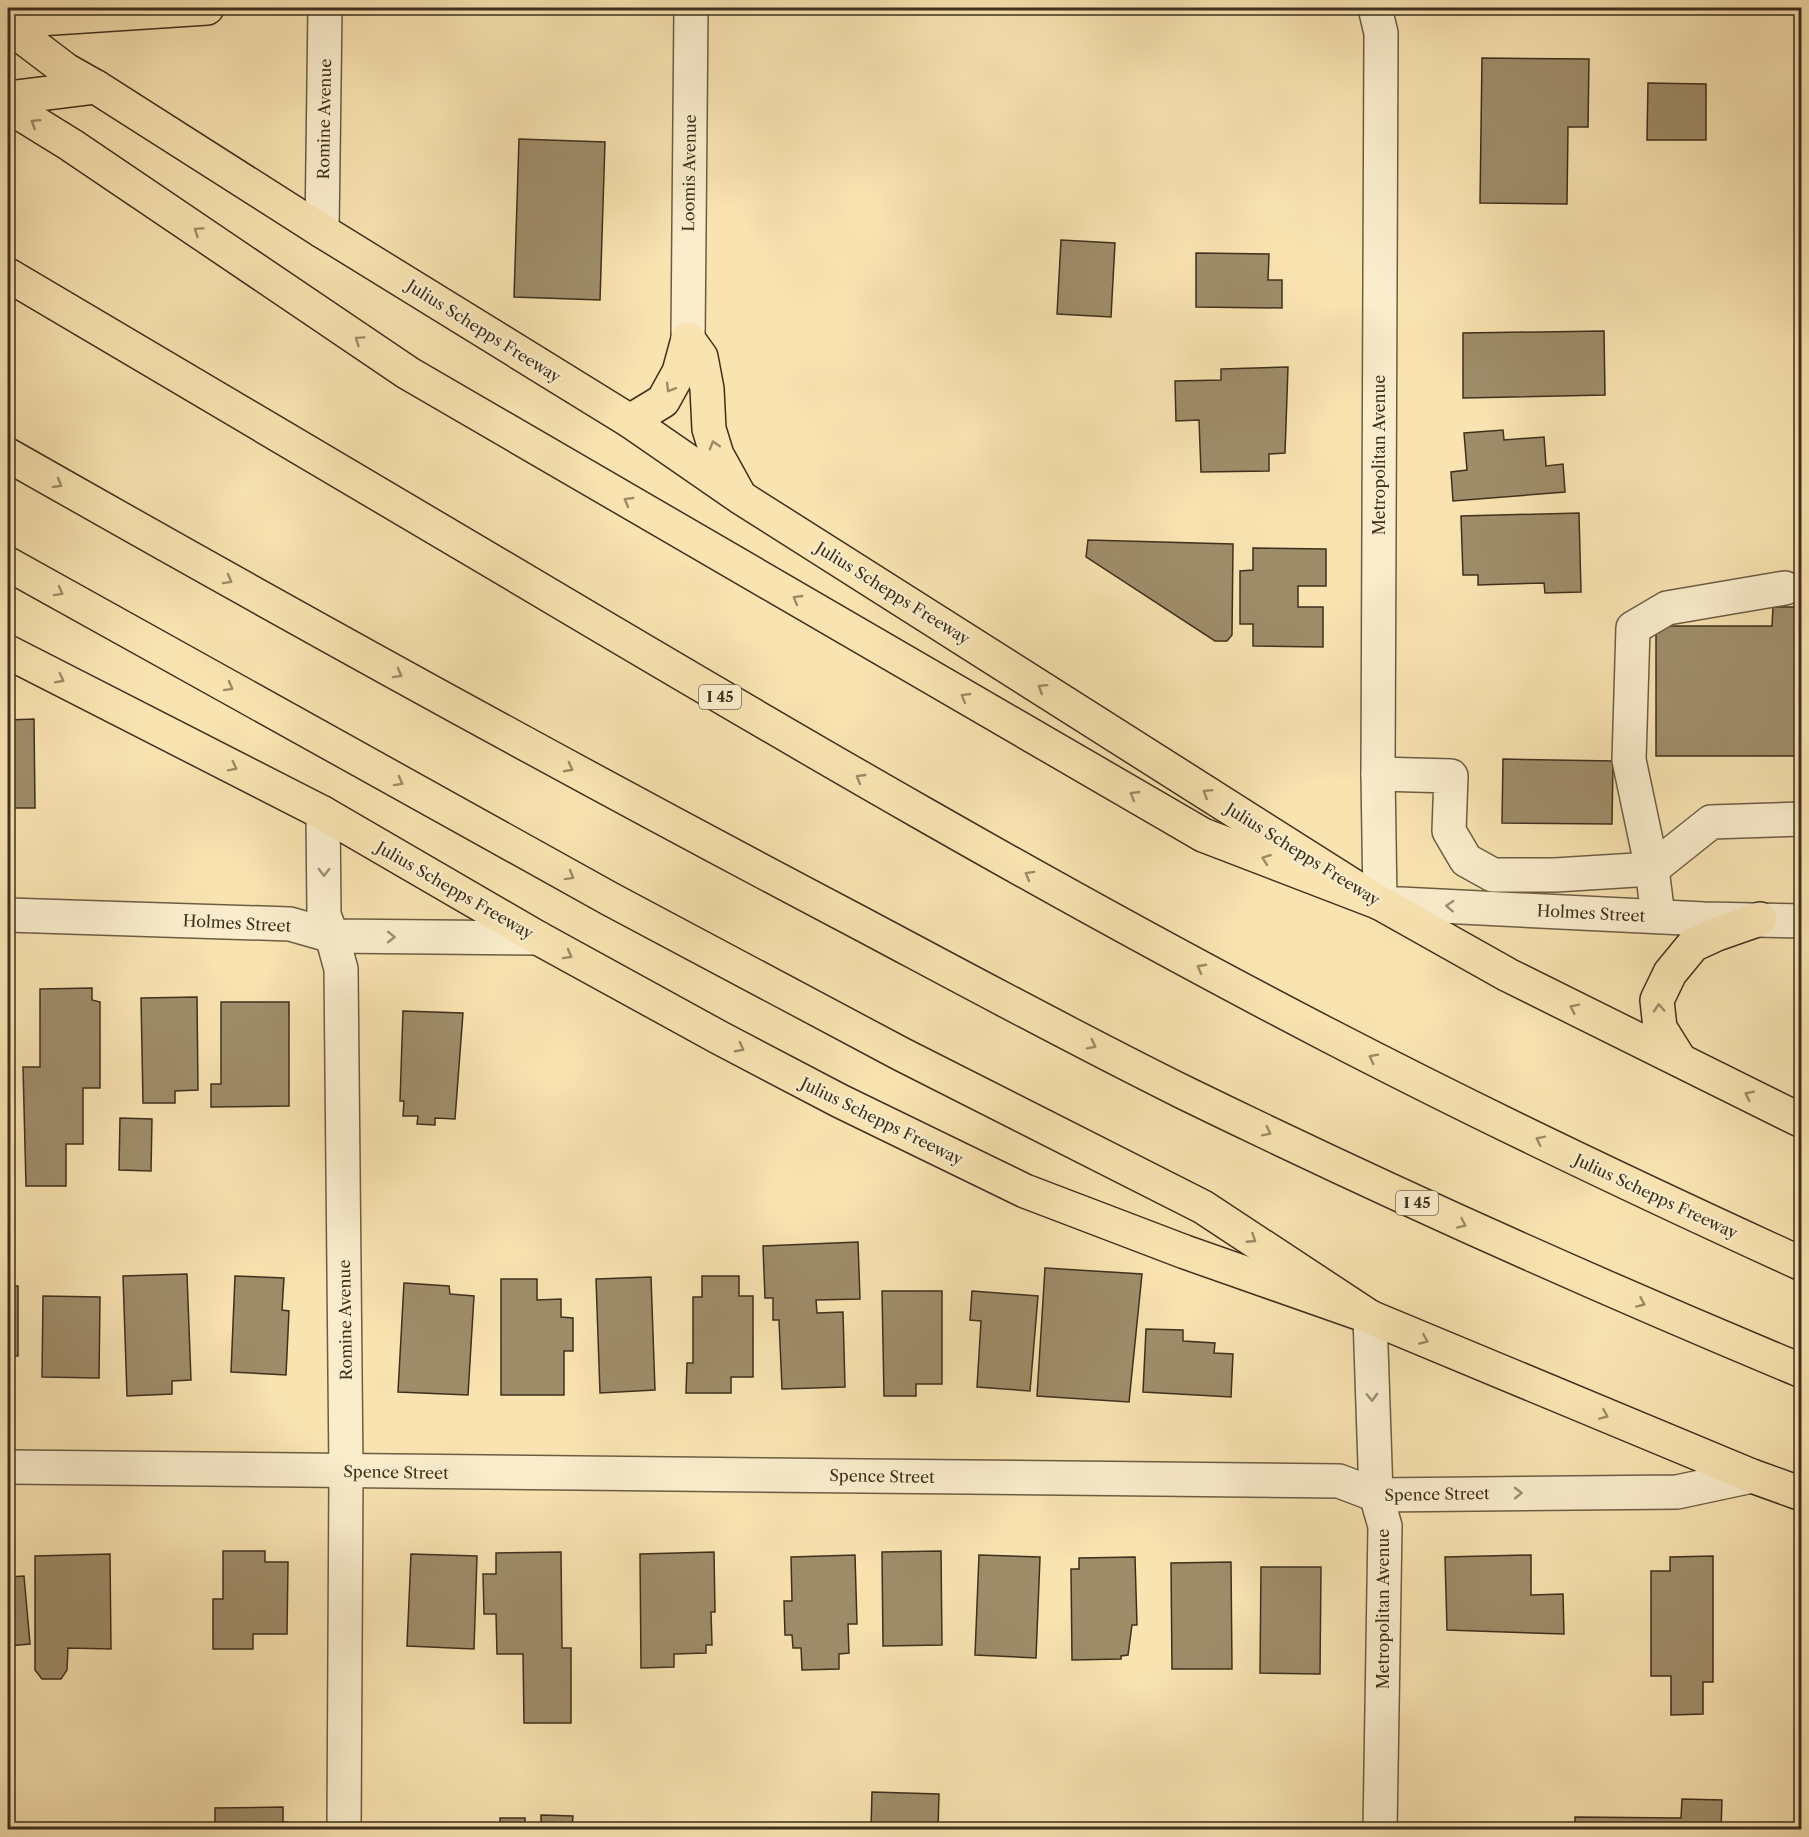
<svg xmlns="http://www.w3.org/2000/svg" width="1809" height="1837" font-family="'Libre Caslon Text',serif">
  <rect width="100%" height="100%" fill="#f8e3b1"/>
  <filter id="stains"><feTurbulence type="fractalNoise" baseFrequency=".00333" numOctaves="4"/><feColorMatrix values="0 0 0 0 .2 0 0 0 0 .09 0 0 0 0 .02 0 0 0 .5 -.17"/></filter>
  <radialGradient id="worn" r=".72"><stop offset=".6" stop-color="#630" stop-opacity="0"/><stop offset="1" stop-color="#630" stop-opacity=".3"/></radialGradient>
  <!-- building -->
  <g fill="#9f8d6a" stroke="#3e301d" stroke-width="1.5">
    <polygon points="1482,58 1589,59 1588,127 1568,127 1567,204 1480,203"/>
    <polygon points="1648,83 1706,84 1706,140 1647,140"/>
    <polygon points="519,139 605,142 600,300 514,297"/>
    <polygon points="1061,240 1115,243 1111,317 1057,314"/>
    <polygon points="1196,253 1269,254 1268,280 1282,280 1282,308 1196,307"/>
    <polygon points="1604,331 1605,395 1463,398 1463,333"/>
    <polygon points="1288,367 1285,453 1269,454 1269,471 1201,472 1199,420 1176,421 1175,381 1221,380 1221,369"/>
    <polygon points="1503,430 1504,440 1544,437 1546,466 1563,464 1565,492 1453,501 1451,472 1467,470 1464,433"/>
    <polygon points="1579,513 1581,592 1545,593 1544,583 1478,585 1478,575 1463,575 1461,516"/>
    <polygon points="1088,540 1233,544 1232,635 1227,641 1215,641 1086,557"/>
    <polygon points="1253,548 1326,549 1326,586 1298,586 1298,607 1323,607 1323,647 1253,646 1253,624 1240,624 1240,571 1253,570"/>
    <polygon points="1773,607 1802,607 1802,756 1656,756 1656,626 1772,626"/>
    <polygon points="34,719 35,808 8,808 8,720"/>
    <polygon points="1503,759 1613,761 1612,824 1502,823"/>
    <polygon points="92,988 92,1000 100,1002 100,1088 83,1088 83,1144 66,1144 66,1186 26,1186 23,1067 40,1067 40,989"/>
    <polygon points="197,997 198,1090 175,1091 175,1103 143,1103 141,998"/>
    <polygon points="221,1002 289,1002 289,1106 211,1107 211,1084 221,1084"/>
    <polygon points="403,1011 463,1013 455,1119 435,1118 435,1125 417,1124 418,1116 403,1116 404,1101 400,1101"/>
    <polygon points="8,1026 8,1044 13,1044 12,1088 8,1088"/>
    <polygon points="120,1118 152,1119 151,1171 119,1170"/>
    <polygon points="858,1242 860,1299 816,1300 817,1313 843,1312 845,1387 782,1389 779,1320 773,1320 773,1298 765,1298 763,1246"/>
    <polygon points="1045,1268 1142,1274 1129,1402 1037,1396"/>
    <polygon points="187,1274 191,1380 172,1381 172,1394 127,1396 123,1276"/>
    <polygon points="235,1276 284,1278 282,1310 289,1311 286,1375 231,1372"/>
    <polygon points="702,1276 739,1276 739,1296 753,1296 753,1377 731,1377 731,1393 686,1393 687,1363 693,1363 693,1297 702,1297"/>
    <polygon points="651,1277 655,1390 600,1393 596,1279"/>
    <polygon points="501,1279 537,1279 537,1300 561,1299 561,1317 573,1318 573,1351 564,1351 564,1395 501,1395"/>
    <polygon points="404,1283 449,1286 450,1294 474,1296 468,1395 398,1392"/>
    <rect x="8" y="1286" width="10" height="70"/>
    <polygon points="882,1291 942,1291 942,1384 916,1384 916,1396 884,1396"/>
    <polygon points="972,1291 1038,1296 1030,1391 977,1387 981,1321 970,1320"/>
    <polygon points="43,1296 100,1297 99,1378 42,1377"/>
    <polygon points="1146,1329 1183,1330 1183,1341 1215,1343 1214,1353 1233,1354 1231,1397 1143,1392"/>
    <polygon points="223,1551 265,1551 265,1562 288,1562 287,1634 253,1634 253,1649 213,1649 213,1599 223,1599"/>
    <polygon points="941,1551 942,1645 883,1646 882,1552"/>
    <polygon points="561,1552 562,1648 571,1648 571,1723 524,1723 523,1654 497,1654 496,1614 484,1614 483,1574 496,1574 496,1553"/>
    <polygon points="714,1552 715,1612 711,1612 712,1645 706,1645 706,1653 674,1654 674,1667 641,1668 640,1554"/>
    <polygon points="110,1554 111,1649 68,1648 67,1670 61,1679 42,1679 35,1670 35,1556"/>
    <polygon points="411,1554 477,1556 474,1649 407,1646"/>
    <polygon points="855,1555 857,1624 848,1624 849,1653 839,1654 839,1669 802,1670 801,1648 793,1648 792,1635 785,1635 784,1601 792,1601 791,1557"/>
    <polygon points="979,1555 1040,1557 1036,1658 975,1655"/>
    <polygon points="1531,1555 1531,1595 1563,1594 1564,1634 1447,1630 1445,1557"/>
    <polygon points="1713,1556 1713,1682 1703,1682 1703,1714 1671,1715 1671,1676 1651,1676 1651,1571 1670,1571 1670,1557"/>
    <polygon points="1135,1557 1137,1625 1132,1625 1128,1655 1121,1656 1121,1659 1072,1660 1071,1569 1079,1569 1079,1558"/>
    <polygon points="1231,1562 1232,1669 1172,1669 1171,1563"/>
    <polygon points="1261,1567 1321,1567 1320,1674 1260,1673"/>
    <polygon points="24,1576 30,1644 8,1646 8,1577"/>
    <polygon points="872,1792 939,1794 938,1830 871,1830"/>
    <polygon points="1682,1799 1722,1800 1721,1830 1575,1830 1575,1817 1681,1818"/>
    <polygon points="283,1807 283,1822 287,1822 287,1830 215,1830 215,1808"/>
    <polygon points="541,1815 573,1816 572,1830 541,1830"/>
    <rect x="500" y="1818" width="25" height="12"/>
  </g>
  <g fill="none" stroke-linecap="round" stroke-linejoin="round">
    <!-- minor casing -->
    <g stroke="#6c5d42" stroke-width="36">
      <g id="minor">
        <polyline points="1375,8 1381,33 1378,774 1380,903 1704,919 1802,921"/>
        <polyline points="322,231 325,8"/>
        <polyline points="688,339 691,8"/>
        <polyline points="1378,774 1451,776 1449,831 1466,860 1493,875 1555,875 1652,869 1711,822 1802,819"/>
        <polyline points="323,813 324,915 332,936 341,969 346,1471 344,1830"/>
        <polyline points="8,915 290,924 332,936 538,938"/>
        <polyline points="1658,916 1652,869 1629,760 1633,628 1667,608 1785,588"/>
        <polyline points="1370,1317 1376,1495 1385,1526 1380,1830"/>
        <polyline points="8,1467 1339,1481 1376,1495 1677,1492 1752,1476"/>
      </g>
    </g>
    <!-- major casing -->
    <g stroke="#3e301d" stroke-width="36">
      <g id="major">
        <polyline points="8,21 207,8"/>
        <polyline points="8,26 66,70 96,87 322,231 630,421 740,497 1380,903 1508,975 1802,1121"/>
        <polyline points="8,98 96,87"/>
        <polyline points="688,339 701,357 707,389 709,429 717,455 738,493"/>
        <polyline points="630,421 663,401 679,372 688,339"/>
        <polyline points="8,652 323,813 538,938 720,1038 840,1101 1025,1191 1185,1252 1370,1317 1752,1476 1802,1494"/>
        <polyline points="1680,1060 1660,1028 1657,1000 1670,973 1693,945 1717,934 1760,919"/>
      </g>
    </g>
    <!-- highway casing -->
    <g stroke="#3e301d" stroke-width="36">
      <g id="highway">
        <polyline points="8,106 71,145 408,373 1203,835 1380,903"/>
        <path d="M8 275C178 377 350 478 522 579 788 737 1054 893 1328 1035 1484 1116 1642 1191 1802 1264"/>
        <path d="M8 455C289 615 573 772 860 923 967 980 1074 1038 1183 1092 1386 1191 1593 1284 1802 1371"/>
        <polyline points="8,564 610,899 901,1054 1203,1207 1370,1317"/>
      </g>
    </g>
    <!-- minor -->
    <use href="#minor" stroke="#faedcc" stroke-width="33"/>
    <!-- major -->
    <use href="#major" stroke="#f8e3b1" stroke-width="33"/>
    <!-- highway -->
    <use href="#highway" stroke="#f8e3b1" stroke-width="33"/>
  </g>
  <!-- one-way arrows -->
  <defs><path id="oneway-chevron" d="M-2-3.5L2.5 0L-2 3.5" fill="none" stroke-width="1.6" stroke-linecap="round" stroke-linejoin="round" transform="scale(1.5)"/></defs>
  <g stroke="#9b8a67">
    <use href="#oneway-chevron" transform="translate(35 123) rotate(-148)"/>
    <use href="#oneway-chevron" transform="translate(198 231) rotate(-146)"/>
    <use href="#oneway-chevron" transform="translate(359 340) rotate(-146)"/>
    <use href="#oneway-chevron" transform="translate(670 388) rotate(121)"/>
    <use href="#oneway-chevron" transform="translate(714 445) rotate(-107)"/>
    <use href="#oneway-chevron" transform="translate(58 484) rotate(30)"/>
    <use href="#oneway-chevron" transform="translate(628 501) rotate(-150)"/>
    <use href="#oneway-chevron" transform="translate(228 580) rotate(29)"/>
    <use href="#oneway-chevron" transform="translate(59 592) rotate(29)"/>
    <use href="#oneway-chevron" transform="translate(797 599) rotate(-150)"/>
    <use href="#oneway-chevron" transform="translate(398 674) rotate(29)"/>
    <use href="#oneway-chevron" transform="translate(60 679) rotate(27)"/>
    <use href="#oneway-chevron" transform="translate(229 687) rotate(29)"/>
    <use href="#oneway-chevron" transform="translate(1042 688) rotate(-148)"/>
    <use href="#oneway-chevron" transform="translate(965 697) rotate(-150)"/>
    <use href="#oneway-chevron" transform="translate(233 767) rotate(27)"/>
    <use href="#oneway-chevron" transform="translate(569 768) rotate(28)"/>
    <use href="#oneway-chevron" transform="translate(860 778) rotate(-150)"/>
    <use href="#oneway-chevron" transform="translate(399 782) rotate(29)"/>
    <use href="#oneway-chevron" transform="translate(1207 793) rotate(-148)"/>
    <use href="#oneway-chevron" transform="translate(1134 795) rotate(-150)"/>
    <use href="#oneway-chevron" transform="translate(1266 859) rotate(-159)"/>
    <use href="#oneway-chevron" transform="translate(1029 875) rotate(-151)"/>
    <use href="#oneway-chevron" transform="translate(570 876) rotate(29)"/>
    <use href="#oneway-chevron" transform="translate(568 955) rotate(29)"/>
    <use href="#oneway-chevron" transform="translate(1201 968) rotate(-152)"/>
    <use href="#oneway-chevron" transform="translate(1574 1008) rotate(-154)"/>
    <use href="#oneway-chevron" transform="translate(1659 1008) rotate(-93)"/>
    <use href="#oneway-chevron" transform="translate(1092 1045) rotate(27)"/>
    <use href="#oneway-chevron" transform="translate(740 1048) rotate(28)"/>
    <use href="#oneway-chevron" transform="translate(1373 1058) rotate(-153)"/>
    <use href="#oneway-chevron" transform="translate(1749 1095) rotate(-154)"/>
    <use href="#oneway-chevron" transform="translate(1267 1132) rotate(26)"/>
    <use href="#oneway-chevron" transform="translate(1540 1140) rotate(-154)"/>
    <use href="#oneway-chevron" transform="translate(1462 1224) rotate(24)"/>
    <use href="#oneway-chevron" transform="translate(1252 1239) rotate(33)"/>
    <use href="#oneway-chevron" transform="translate(1641 1303) rotate(24)"/>
    <use href="#oneway-chevron" transform="translate(1424 1340) rotate(23)"/>
    <use href="#oneway-chevron" transform="translate(1604 1415) rotate(23)"/>
  </g>
  <g stroke="#9c8e74">
    <use href="#oneway-chevron" transform="translate(324 872) rotate(91)"/>
    <use href="#oneway-chevron" transform="translate(1450 906) rotate(-177)"/>
    <use href="#oneway-chevron" transform="translate(391 937) rotate(1)"/>
    <use href="#oneway-chevron" transform="translate(1372 1397) rotate(88)"/>
    <use href="#oneway-chevron" transform="translate(1518 1493) rotate(-1)"/>
  </g>
  <g text-anchor="middle" stroke-width="4.5" stroke-linejoin="round" paint-order="stroke">
    <!-- shield labels -->
    <g fill="#faedcc" stroke="#766952" stroke-width="1.5">
      <rect x="699" y="685" width="42" height="24" rx="4.5"/>
      <rect x="1396" y="1191" width="42" height="24" rx="4.5"/>
    </g>
    <g font-size="15" font-weight="bold" fill="#3e301d">
      <text x="720" y="702">I 45</text>
      <text x="1417" y="1208">I 45</text>
    </g>
    <!-- street labels -->
    <g font-size="16" fill="#3e301d" stroke="#faedcc">
      <text transform="translate(324 119) rotate(-89)" y="6">Romine Avenue</text>
      <text transform="translate(689 173) rotate(-89)" y="6">Loomis Avenue</text>
      <text transform="translate(484 331) rotate(32)" y="6">Julius Schepps Freeway</text>
      <text transform="translate(1379 455) rotate(-90)" y="6">Metropolitan Avenue</text>
      <text transform="translate(893 593) rotate(32)" y="6">Julius Schepps Freeway</text>
      <text transform="translate(1303 854) rotate(32)" y="6">Julius Schepps Freeway</text>
      <text transform="translate(455 890) rotate(30)" y="6">Julius Schepps Freeway</text>
      <text transform="translate(1591 913) rotate(3)" y="6">Holmes Street</text>
      <text transform="translate(237 923) rotate(3)" y="6">Holmes Street</text>
      <text transform="translate(882 1121) rotate(26)" y="6">Julius Schepps Freeway</text>
      <text transform="translate(1656 1196) rotate(25)" y="6">Julius Schepps Freeway</text>
      <text transform="translate(345 1320) rotate(-91)" y="6">Romine Avenue</text>
      <text transform="translate(396 1472) rotate(1)" y="6">Spence Street</text>
      <text transform="translate(882 1476) rotate(1)" y="6">Spence Street</text>
      <text transform="translate(1437 1494) rotate(-1)" y="6">Spence Street</text>
      <text transform="translate(1383 1609) rotate(-90)" y="6">Metropolitan Avenue</text>
    </g>
  </g>
  <!-- margin -->
  <rect width="1809" height="1837" fill="none" stroke="#f8e3b1" stroke-width="30"/>
  <rect x="9" y="9" width="1791" height="1819" fill="none" stroke="#3e301d" stroke-width="3"/>
  <rect x="15" y="15" width="1779" height="1807" fill="none" stroke="#3e301d" stroke-width="1.5"/>
  <rect width="100%" height="100%" filter="url(#stains)"/>
  <rect width="100%" height="100%" fill="url(#worn)"/>
</svg>
